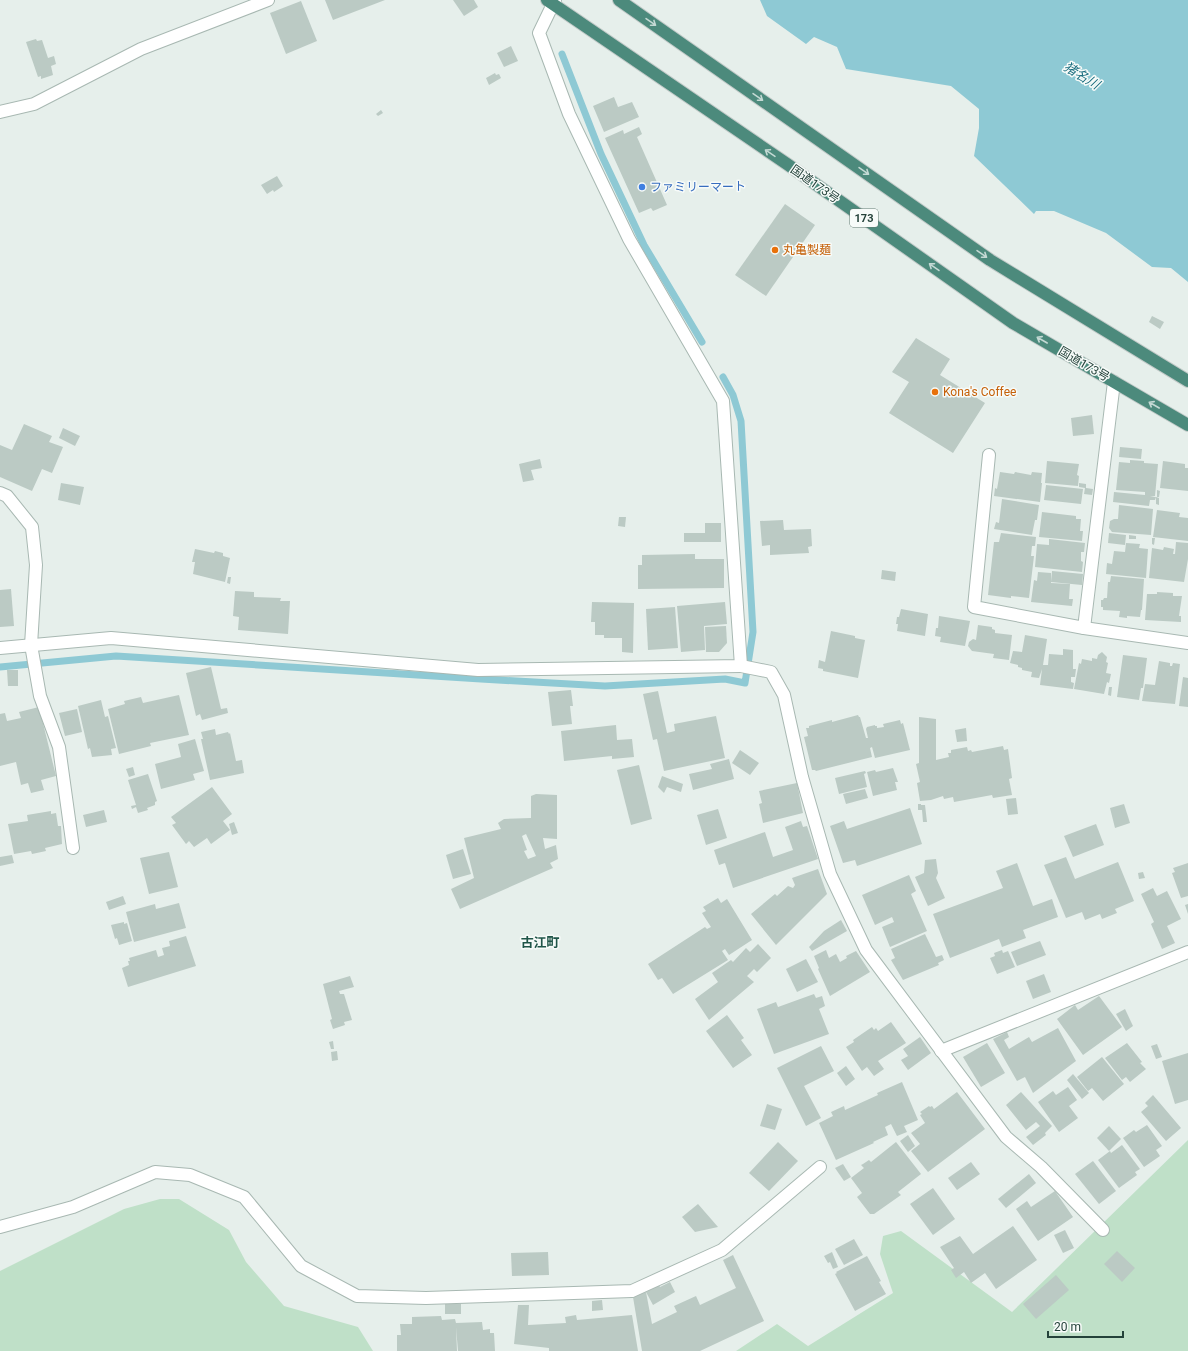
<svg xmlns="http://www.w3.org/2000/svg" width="1188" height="1351" font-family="Roboto,'Noto Sans JP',sans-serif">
  <rect width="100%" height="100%" fill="#e6efeb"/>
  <!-- green -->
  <g fill="#bfe0c8">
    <polygon points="1188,1140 1188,1351 736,1351 777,1324 808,1346 893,1293 880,1254 883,1236 901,1231 1012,1312"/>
    <polygon points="160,1199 179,1199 229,1230 246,1262 284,1306 358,1327 373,1351 0,1351 0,1271 124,1209"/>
  </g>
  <!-- water -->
  <polygon fill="#8ec9d4" points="760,0 1188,0 1188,282 1171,268 1152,267 1106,233 1054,211 1036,211 1034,214 974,156 979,128 979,109 951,86 846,69 837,47 814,37 806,44 767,16"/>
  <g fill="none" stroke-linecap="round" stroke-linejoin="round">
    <!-- stream -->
    <g stroke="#8ec9d4" stroke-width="7">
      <polyline points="562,54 601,154 644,245 702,342"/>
      <polyline points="0,667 116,656 481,679 605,686 725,679 745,683 753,632 741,421 733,395 723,377"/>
    </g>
  </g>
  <!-- building -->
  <g fill="#bbcac4" fill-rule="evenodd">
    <polygon points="325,0 385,0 333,20"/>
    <polygon points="453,0 474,0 478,7 464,16"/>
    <polygon points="301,1 317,41 286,54 270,13"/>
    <polygon points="36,39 37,41 42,40 48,58 54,56 56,64 51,66 53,75 41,79 41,76 38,77 26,42"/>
    <polygon points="511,46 518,61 504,67 497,53"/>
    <polygon points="495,73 496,75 499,74 501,78 489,85 486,78"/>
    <polygon points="614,97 618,107 632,102 639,117 604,132 593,106"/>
    <polygon points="381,110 383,113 378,116 376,114"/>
    <polygon points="639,127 642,134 637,137 667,205 653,211 651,208 639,213 605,138 623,130 624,134"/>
    <polygon points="277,176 283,186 274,192 273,190 267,194 261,185"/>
    <polygon points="785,204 815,225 766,296 735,275"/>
    <polygon points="1152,316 1164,322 1160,329 1149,322"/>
    <polygon points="916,338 950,359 940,375 985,403 953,453 889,413 909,382 892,372"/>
    <polygon points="1092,415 1094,434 1073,436 1071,418"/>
    <polygon points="24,424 52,436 49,442 63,447 52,473 42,469 32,491 0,477 0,445 12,450"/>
    <polygon points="63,428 80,436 75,446 59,438"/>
    <polygon points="1120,447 1142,449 1141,459 1119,457"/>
    <polygon points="540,459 542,468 531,470 534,480 523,482 519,464"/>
    <polygon points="1130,460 1144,461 1144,463 1158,464 1155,496 1150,497 1156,497 1155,500 1150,500 1149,506 1113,502 1114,492 1145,495 1145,492 1116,490 1119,462 1130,463"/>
    <polygon points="1047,461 1079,464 1077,475 1079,476 1078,486 1045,483"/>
    <polygon points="1163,461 1185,464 1185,468 1188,468 1188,491 1160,488"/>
    <polygon points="1000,472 1014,474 1015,472 1031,475 1032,472 1042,473 1041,483 1042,483 1040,502 994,496 995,488 997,489"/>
    <polygon points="61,483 84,487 80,505 58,500"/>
    <polygon points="1079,483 1086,484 1086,488 1093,489 1092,495 1084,494 1085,488 1079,487"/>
    <polygon points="1046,485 1083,489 1081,504 1044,500"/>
    <polygon points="1157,490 1160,491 1159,497 1157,497"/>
    <polygon points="1156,497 1159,498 1159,505 1156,504"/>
    <polygon points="1002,499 1039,505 1037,520 1035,520 1032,535 994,529 996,522 999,523"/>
    <polygon points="1119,505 1153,509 1151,535 1112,532 1109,528 1110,521 1114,519 1118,519"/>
    <polygon points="1157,510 1180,513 1179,517 1188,518 1188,541 1153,537"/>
    <polygon points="1042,512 1076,516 1076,519 1081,519 1080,531 1083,531 1082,541 1039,537"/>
    <polygon points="619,517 626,517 625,527 618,526"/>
    <polygon points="783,520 784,530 811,529 812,546 808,547 809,553 770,555 770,545 762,546 760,521"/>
    <polygon points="705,523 721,523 721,542 684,542 684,533 705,533"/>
    <polygon points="1001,533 1036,537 1035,546 1032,546 1031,556 1034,556 1029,598 1011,596 1011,598 988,595 994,542 999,542"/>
    <polygon points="1109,533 1126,535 1125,545 1108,543"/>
    <polygon points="1129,535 1136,536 1136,539 1129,539"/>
    <polygon points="1152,538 1155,538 1154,545 1152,544"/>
    <polygon points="1049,539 1085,543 1084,552 1081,552 1081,561 1083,562 1082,572 1035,567 1037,544 1049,545"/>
    <polygon points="1176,542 1188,543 1188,559 1184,582 1149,578 1152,548 1163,550 1164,547 1174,549 1173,554 1175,554"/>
    <polygon points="1126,543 1140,544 1139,548 1148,549 1146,578 1106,574 1107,563 1112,564 1114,551 1125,552"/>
    <polygon points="195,549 214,553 215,551 223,553 223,556 230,558 225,582 193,574 195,562 192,562"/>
    <polygon points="695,554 695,559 724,559 724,588 638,589 638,565 642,565 642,555"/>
    <polygon points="882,570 896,572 895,581 881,579"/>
    <polygon points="1052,571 1083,574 1082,585 1051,582"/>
    <polygon points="1038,572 1051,573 1051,583 1070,584 1069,599 1073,599 1072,606 1031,602 1034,580 1037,581"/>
    <polygon points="1111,576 1144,579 1142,610 1141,610 1140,617 1127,616 1127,618 1119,617 1120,611 1103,610 1103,607 1101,607 1101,600 1103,600 1104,598 1107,598 1108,582 1110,582"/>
    <polygon points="228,577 231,577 230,584 227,583"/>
    <polygon points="11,589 14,626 0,627 0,590"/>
    <polygon points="235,591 254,592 254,597 281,598 280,601 290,601 288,634 238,630 239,617 233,616"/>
    <polygon points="1157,592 1173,593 1173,596 1182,596 1179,616 1181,616 1181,622 1145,620 1147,594 1157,594"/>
    <polygon points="592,602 634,603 633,653 622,652 622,638 604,638 604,635 595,635 595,622 591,622"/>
    <polygon points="725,602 727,624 704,626 705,650 681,652 677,606"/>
    <polygon points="675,607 678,648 648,650 646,609"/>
    <polygon points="901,609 928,614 925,636 897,631 898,624 896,624 897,617 899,617"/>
    <polygon points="939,616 970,621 965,646 940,642 941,637 935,636 936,628 938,628"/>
    <polygon points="978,625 992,627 992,629 995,630 995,633 1012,635 1009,660 993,658 994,654 972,651 968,646 969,642 973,639 976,640"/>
    <polygon points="726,626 727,643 719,652 706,652 705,627"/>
    <polygon points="831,631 855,636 855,638 865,640 858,678 823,671 823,669 818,668 819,660 825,662"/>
    <polygon points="1025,635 1047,639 1043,665 1048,665 1049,654 1063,655 1063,649 1073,650 1073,669 1076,669 1075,677 1071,677 1071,682 1074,683 1073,689 1040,685 1042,669 1039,678 1031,677 1032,672 1022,670 1022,668 1018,667 1018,665 1010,663 1013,651 1022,652"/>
    <polygon points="1102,652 1107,657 1106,662 1108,663 1106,673 1111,674 1109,683 1107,682 1104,694 1074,689 1079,663 1081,664 1082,659 1092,661 1092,658 1097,659 1098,655"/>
    <polygon points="1123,655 1147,658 1143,688 1141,688 1139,700 1117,697"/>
    <polygon points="1159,661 1170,663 1170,666 1172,666 1173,663 1180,664 1175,704 1142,701 1145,684 1155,685"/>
    <polygon points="211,667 221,709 227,708 228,713 202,720 200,714 196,716 186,673"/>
    <polygon points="7,670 18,670 18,686 8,686"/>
    <polygon points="1183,677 1188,678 1188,707 1179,706"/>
    <polygon points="1109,687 1112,687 1111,696 1108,695"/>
    <polygon points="571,690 573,706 570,706 572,724 552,726 548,692"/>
    <polygon points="658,691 667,733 675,731 674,724 716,716 725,758 664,771 657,739 653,740 643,694"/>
    <polygon points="179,695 189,735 150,743 151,746 119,754 108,709 125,704 124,701 141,697 143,703"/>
    <polygon points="101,700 105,717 108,716 116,748 111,749 112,755 92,757 90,748 88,749 78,706"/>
    <polygon points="39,707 56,776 41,780 44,790 31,793 28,783 21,785 16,762 0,766 0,714 5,713 7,721 21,718 19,712"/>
    <polygon points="77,709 82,732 65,736 59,713"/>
    <polygon points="858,715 859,717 860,717 866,738 868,738 866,729 867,727 875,725 875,726 877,726 877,728 884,727 883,724 900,720 901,724 903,723 910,750 875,758 872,747 870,748 872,757 816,771 815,770 812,770 804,737 808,736 806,728 809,728 809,726 832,720 832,722"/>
    <polygon points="919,717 936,719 936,760 949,757 948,753 951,753 951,750 967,747 968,751 971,750 972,752 1003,746 1004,750 1008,749 1012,778 1009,779 1012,795 993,798 992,795 954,802 953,797 944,799 943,796 931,800 920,801 917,783 920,782 916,764 919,763"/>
    <polygon points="616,725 617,740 632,739 634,757 612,759 612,756 564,761 561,731"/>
    <polygon points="966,728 967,741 957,742 955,730"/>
    <polygon points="215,729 216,735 228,732 229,734 230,733 236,761 242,760 244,773 210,780 201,739 203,739 201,732"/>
    <polygon points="195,739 204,771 193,774 195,780 161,789 155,764 181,757 178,744"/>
    <polygon points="740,750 759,763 750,775 732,763"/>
    <polygon points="729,759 734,779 693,790 689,774 712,769 710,764"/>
    <polygon points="639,765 652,819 631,825 617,770"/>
    <polygon points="133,767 135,775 129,777 126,769"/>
    <polygon points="893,768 898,782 895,782 897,790 873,796 867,772 875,770 876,772"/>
    <polygon points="865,771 866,773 864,774 867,787 839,794 835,778"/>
    <polygon points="148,774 157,801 155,802 155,805 147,808 148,810 138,813 136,807 132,809 131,806 136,805 128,780"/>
    <polygon points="662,776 683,784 681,792 667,787 664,793 658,787"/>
    <polygon points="797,783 803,813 763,823 759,804 762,803 759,791"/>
    <polygon points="212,787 232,814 223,821 230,830 211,844 207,838 194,847 189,841 186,844 172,825 176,823 171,817"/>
    <polygon points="865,789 868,798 846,804 843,794"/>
    <path d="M536 794 557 795V839L543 838 545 849 556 845 558 859 550 863 553 868 460 909 451 889 474 878 464 838 501 829 498 823 504 819 531 818V796ZM526 834 536 856 528 859 524 851 527 850 522 836Z"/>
    <polygon points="1016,798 1018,814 1008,815 1006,799"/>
    <polygon points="918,804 921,804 921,805 925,805 927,822 923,822 922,810 918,810"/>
    <polygon points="1124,804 1130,823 1115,828 1110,808"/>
    <polygon points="910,808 922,844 857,866 855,860 843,863 830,826 844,821 847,829"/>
    <polygon points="718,809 727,838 706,845 697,815"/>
    <polygon points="104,810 107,822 86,827 83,815"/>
    <polygon points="51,811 51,814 56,813 58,826 61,826 62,844 45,848 46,851 32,854 31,851 14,854 8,824 28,821 27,815"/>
    <polygon points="801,821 803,827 807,826 818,859 733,888 725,863 719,865 714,850 765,832 773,857 793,850 785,827"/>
    <polygon points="234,822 238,833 232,835 229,824"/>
    <polygon points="1096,824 1104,845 1073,857 1064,836"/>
    <polygon points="463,849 471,874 453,879 446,855"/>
    <polygon points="169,852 178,887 149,894 140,858"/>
    <polygon points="12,855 14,863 0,866 0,857"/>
    <polygon points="1066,857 1075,879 1118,862 1134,901 1115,909 1117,913 1102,919 1100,914 1085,920 1082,912 1066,918 1044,865"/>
    <polygon points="936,859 938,873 936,878 945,898 928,906 915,877 924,873 925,860"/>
    <polygon points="1017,863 1033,906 1052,899 1058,917 1023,930 1026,938 1002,947 999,939 950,958 933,914 1003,888 996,871"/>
    <polygon points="1188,863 1188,896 1181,898 1172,873 1175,872 1173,868"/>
    <polygon points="818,869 827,894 776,945 751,914 775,894 777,896 788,886 793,888 795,885 792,878"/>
    <polygon points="1143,872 1145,878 1139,879 1138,873"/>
    <polygon points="909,875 916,891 911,894 927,931 890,947 882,927 894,922 892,917 875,925 862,895"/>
    <polygon points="1153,888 1157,896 1167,891 1181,919 1167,926 1175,943 1162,949 1151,924 1154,922 1141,894"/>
    <polygon points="123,896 126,904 109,910 106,902"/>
    <polygon points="718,898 721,903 727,899 752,940 729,955 725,949 722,951 728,960 673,994 662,978 658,980 648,964 705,927 707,929 711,927 702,913 706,911 703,907"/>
    <polygon points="179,903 186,928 134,942 126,912 155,904 156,909"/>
    <polygon points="1188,904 1188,914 1185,905"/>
    <polygon points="841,920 847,931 812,951 809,947 824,931"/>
    <polygon points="124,922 124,924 127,923 132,941 119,945 117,938 115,939 111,925"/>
    <polygon points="925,934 936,957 942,955 944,960 938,963 939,965 903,980 891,960 895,958 891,949"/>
    <polygon points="186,936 196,966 128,987 122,968 129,965 128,961 130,961 129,958 156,950 158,957 164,955 162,948 170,946 169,941"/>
    <polygon points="1040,941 1046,955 1017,966 1011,952"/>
    <polygon points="758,944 771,958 757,972 754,969 747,976 754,982 709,1020 695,999 718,982 712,973 731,960 733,962 746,948 750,952"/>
    <polygon points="826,950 829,958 836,954 840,962 847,958 846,956 856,951 870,972 830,996 818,969 819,968 814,956"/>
    <polygon points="1002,950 1003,953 1008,951 1015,967 997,974 990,958 995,956 994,953"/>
    <polygon points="806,959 818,982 797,992 786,969"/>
    <polygon points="1044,974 1051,992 1033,999 1026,981"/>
    <polygon points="350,976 354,987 339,991 340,994 344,994 352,1020 344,1022 345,1025 333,1029 330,1020 332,1019 323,984"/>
    <polygon points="814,994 816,998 822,996 825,1006 819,1009 829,1034 774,1054 757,1009 776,1002 778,1007"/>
    <polygon points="1099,996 1122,1027 1083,1055 1057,1019 1075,1005 1078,1010"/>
    <polygon points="1125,1009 1133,1026 1126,1031 1116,1014"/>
    <polygon points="727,1015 744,1038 741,1040 752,1055 733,1068 706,1031"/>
    <polygon points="891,1022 906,1043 878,1061 884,1069 874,1076 867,1067 862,1071 846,1047 854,1042 853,1040 872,1027 874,1030 876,1028 878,1031"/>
    <polygon points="1058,1028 1076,1061 1033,1093 1025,1077 1017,1081 993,1039 1007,1032 1009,1037 1004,1040 1009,1049 1029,1037 1032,1042"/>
    <polygon points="920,1037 931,1053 908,1070 901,1060 908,1056 903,1049"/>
    <polygon points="333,1041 334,1049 331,1049 329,1042"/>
    <polygon points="987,1043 1005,1073 981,1087 963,1057"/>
    <polygon points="1127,1043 1142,1062 1140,1063 1146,1069 1130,1082 1126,1077 1122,1080 1105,1058"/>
    <polygon points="1157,1044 1162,1057 1156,1059 1151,1046"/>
    <polygon points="821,1046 834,1071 804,1086 821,1118 806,1126 777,1068"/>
    <polygon points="337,1051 338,1060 332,1061 331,1052"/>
    <polygon points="1188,1053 1188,1100 1175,1104 1162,1061"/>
    <polygon points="1102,1057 1124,1084 1103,1101 1092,1088 1088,1091 1077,1077"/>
    <polygon points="846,1066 855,1079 846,1086 837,1073"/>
    <polygon points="1073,1074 1089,1093 1082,1099 1067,1080"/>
    <polygon points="902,1082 918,1120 904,1126 907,1132 897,1136 891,1124 885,1127 888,1135 873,1142 874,1143 836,1160 819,1123 833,1116 831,1112 844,1106 845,1110 878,1095 877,1093"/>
    <polygon points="1068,1087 1077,1100 1069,1106 1078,1118 1059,1132 1038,1102 1053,1091 1056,1095"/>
    <polygon points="957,1092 985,1129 928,1172 911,1151 920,1144 911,1133 925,1123 920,1115 922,1114 920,1112 929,1106 930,1107 932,1106 934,1109"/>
    <polygon points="1021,1092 1052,1126 1045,1133 1046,1135 1033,1145 1026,1137 1040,1126 1036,1122 1026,1130 1006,1105"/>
    <polygon points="1153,1095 1181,1128 1166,1141 1141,1112 1148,1106 1145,1103"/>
    <polygon points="767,1104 782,1109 775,1130 760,1126"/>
    <polygon points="1147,1125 1162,1146 1156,1150 1160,1156 1144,1167 1123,1138 1134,1130 1136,1132"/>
    <polygon points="1109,1126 1121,1139 1109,1151 1097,1138"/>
    <polygon points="908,1135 915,1146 908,1152 900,1141"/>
    <polygon points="778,1142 798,1161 769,1191 749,1173"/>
    <polygon points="896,1142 921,1174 898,1192 901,1195 874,1214 870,1214 857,1197 862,1193 851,1178 864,1168 861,1165 863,1164 869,1160 871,1162"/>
    <polygon points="1122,1145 1140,1169 1135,1172 1137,1175 1119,1188 1098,1160 1110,1151 1111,1153"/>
    <polygon points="1093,1161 1116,1191 1099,1204 1075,1174"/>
    <polygon points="971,1162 980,1174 957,1190 948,1178"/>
    <polygon points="843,1164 851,1177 844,1181 835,1168"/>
    <polygon points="1029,1174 1036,1183 1006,1208 998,1199"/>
    <polygon points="933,1188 955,1219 933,1235 910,1204"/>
    <polygon points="1055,1191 1073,1217 1038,1241 1016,1209 1027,1201 1031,1207"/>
    <polygon points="698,1204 718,1227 695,1232 682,1217"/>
    <polygon points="1013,1226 1037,1260 996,1289 985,1273 971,1283 964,1272 956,1278 951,1270 954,1268 940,1247 960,1236 973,1254"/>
    <polygon points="1065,1230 1074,1248 1063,1253 1054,1235"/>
    <polygon points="854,1239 863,1255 844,1265 835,1249"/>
    <polygon points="1117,1251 1135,1268 1122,1282 1104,1264"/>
    <polygon points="548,1252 549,1275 512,1276 511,1253"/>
    <polygon points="832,1252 838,1267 833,1269 830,1262 828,1263 824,1256"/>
    <polygon points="733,1255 764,1321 700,1351 642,1351 633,1297 646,1292 652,1324 677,1312 674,1306 696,1296 700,1305 736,1288 723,1260"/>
    <polygon points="867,1256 881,1281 879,1282 886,1294 855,1311 835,1274 837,1273 836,1272"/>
    <polygon points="1056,1275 1069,1290 1036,1319 1023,1304"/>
    <polygon points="670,1282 675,1292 653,1305 646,1292 659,1285 660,1287"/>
    <polygon points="602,1300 603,1310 592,1311 592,1301"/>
    <rect x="445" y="1304" width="16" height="10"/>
    <polygon points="518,1305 529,1305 528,1325 566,1323 565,1317 576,1315 577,1320 632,1315 638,1351 549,1351 549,1348 514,1344"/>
    <polygon points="441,1316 442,1320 455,1319 456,1323 482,1322 483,1330 490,1329 490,1333 494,1333 495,1351 458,1351 456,1327 457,1351 397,1351 397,1335 401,1335 400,1324 412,1324 412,1317"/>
  </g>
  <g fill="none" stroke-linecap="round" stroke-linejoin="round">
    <!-- minor casing -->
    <g stroke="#a8b8b2" stroke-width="14">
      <g id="minor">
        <polyline points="0,112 34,104 141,49 268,0"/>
        <polyline points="989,455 974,607 1084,628 1188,643"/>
        <polyline points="0,493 7,496 32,527 36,565 31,645 40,696 59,747 73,848"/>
        <polyline points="1084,628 1114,382"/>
        <polyline points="0,648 111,638 478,670 741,666 723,401 629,239 569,114 539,33 555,0"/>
        <polyline points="741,666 771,672 784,695 802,777 830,874 866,950 1006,1137 1041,1167 1103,1230"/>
        <polyline points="941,1051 1188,952"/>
        <polyline points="0,1227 73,1207 155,1172 190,1175 244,1197 301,1266 357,1296 426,1298 632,1291 722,1250 820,1167"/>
      </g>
    </g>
    <!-- trunk casing -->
    <g stroke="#c2cac8" stroke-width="14">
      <g id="trunk">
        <polyline points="547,0 787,164 1013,323 1188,425"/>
        <polyline points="619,0 990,260 1188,381"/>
      </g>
    </g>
    <!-- minor -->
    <use href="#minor" stroke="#fff" stroke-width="12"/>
    <!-- trunk -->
    <use href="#trunk" stroke="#4c8a7c" stroke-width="12"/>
  </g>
  <!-- one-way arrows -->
  <defs><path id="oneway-shaft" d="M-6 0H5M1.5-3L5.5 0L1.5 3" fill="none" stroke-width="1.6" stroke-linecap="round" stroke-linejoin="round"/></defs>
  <g stroke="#c4d9d4">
    <use href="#oneway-shaft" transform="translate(651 22) rotate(35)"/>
    <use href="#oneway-shaft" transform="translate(758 97) rotate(35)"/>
    <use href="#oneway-shaft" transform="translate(770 153) rotate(-146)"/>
    <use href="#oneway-shaft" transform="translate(864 171) rotate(35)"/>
    <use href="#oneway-shaft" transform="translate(982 254) rotate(35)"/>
    <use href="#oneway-shaft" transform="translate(934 267) rotate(-145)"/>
    <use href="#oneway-shaft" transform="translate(1042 340) rotate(-150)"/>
    <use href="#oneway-shaft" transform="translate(1154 405) rotate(-150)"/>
  </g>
  <!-- markers -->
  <circle fill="#3f7fe0" stroke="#f7fbf9" stroke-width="1.5" cx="642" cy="187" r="4"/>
  <g fill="#e8710a" stroke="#f7fbf9" stroke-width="1.5">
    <circle cx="775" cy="250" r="4"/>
    <circle cx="935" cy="392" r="4"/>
  </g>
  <g text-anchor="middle" stroke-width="3" stroke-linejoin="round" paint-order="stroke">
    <!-- shield labels -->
    <rect fill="#f7fbf9" stroke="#637a73" stroke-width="1" x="850" y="209" width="28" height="18" rx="3"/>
    <g font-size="11" font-weight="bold" fill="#24423a">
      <text x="864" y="222">173</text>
    </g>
    <!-- street labels -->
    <g font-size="12" fill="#24423a" stroke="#f7fbf9">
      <text transform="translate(815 184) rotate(35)" y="4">国道173号</text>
      <text transform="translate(1084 364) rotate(30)" y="4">国道173号</text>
    </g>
    <!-- shop labels -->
    <g font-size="12" fill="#366cbe" stroke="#f7fbf9" text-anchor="start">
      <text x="650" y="191">ファミリーマート</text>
    </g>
    <!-- food labels -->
    <g font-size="12" fill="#c56008" stroke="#f7fbf9" text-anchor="start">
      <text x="783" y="254">丸亀製麺</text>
      <text x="943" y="396">Kona's Coffee</text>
    </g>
    <!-- water labels -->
    <g font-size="13" font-style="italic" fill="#1c6f80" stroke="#f7fbf9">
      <text transform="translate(1082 75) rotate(31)" y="5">猪名川</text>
    </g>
    <!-- neighbourhood labels -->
    <g font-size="13" font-weight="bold" fill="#1f5548" stroke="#f7fbf9">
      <text x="540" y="947">古江町</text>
    </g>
  </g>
  <!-- scale -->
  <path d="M1048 1331v6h75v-6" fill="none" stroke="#24423a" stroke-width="2"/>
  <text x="1054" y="1331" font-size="12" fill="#24423a" stroke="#f7fbf9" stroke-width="3" paint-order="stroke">20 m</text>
</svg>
